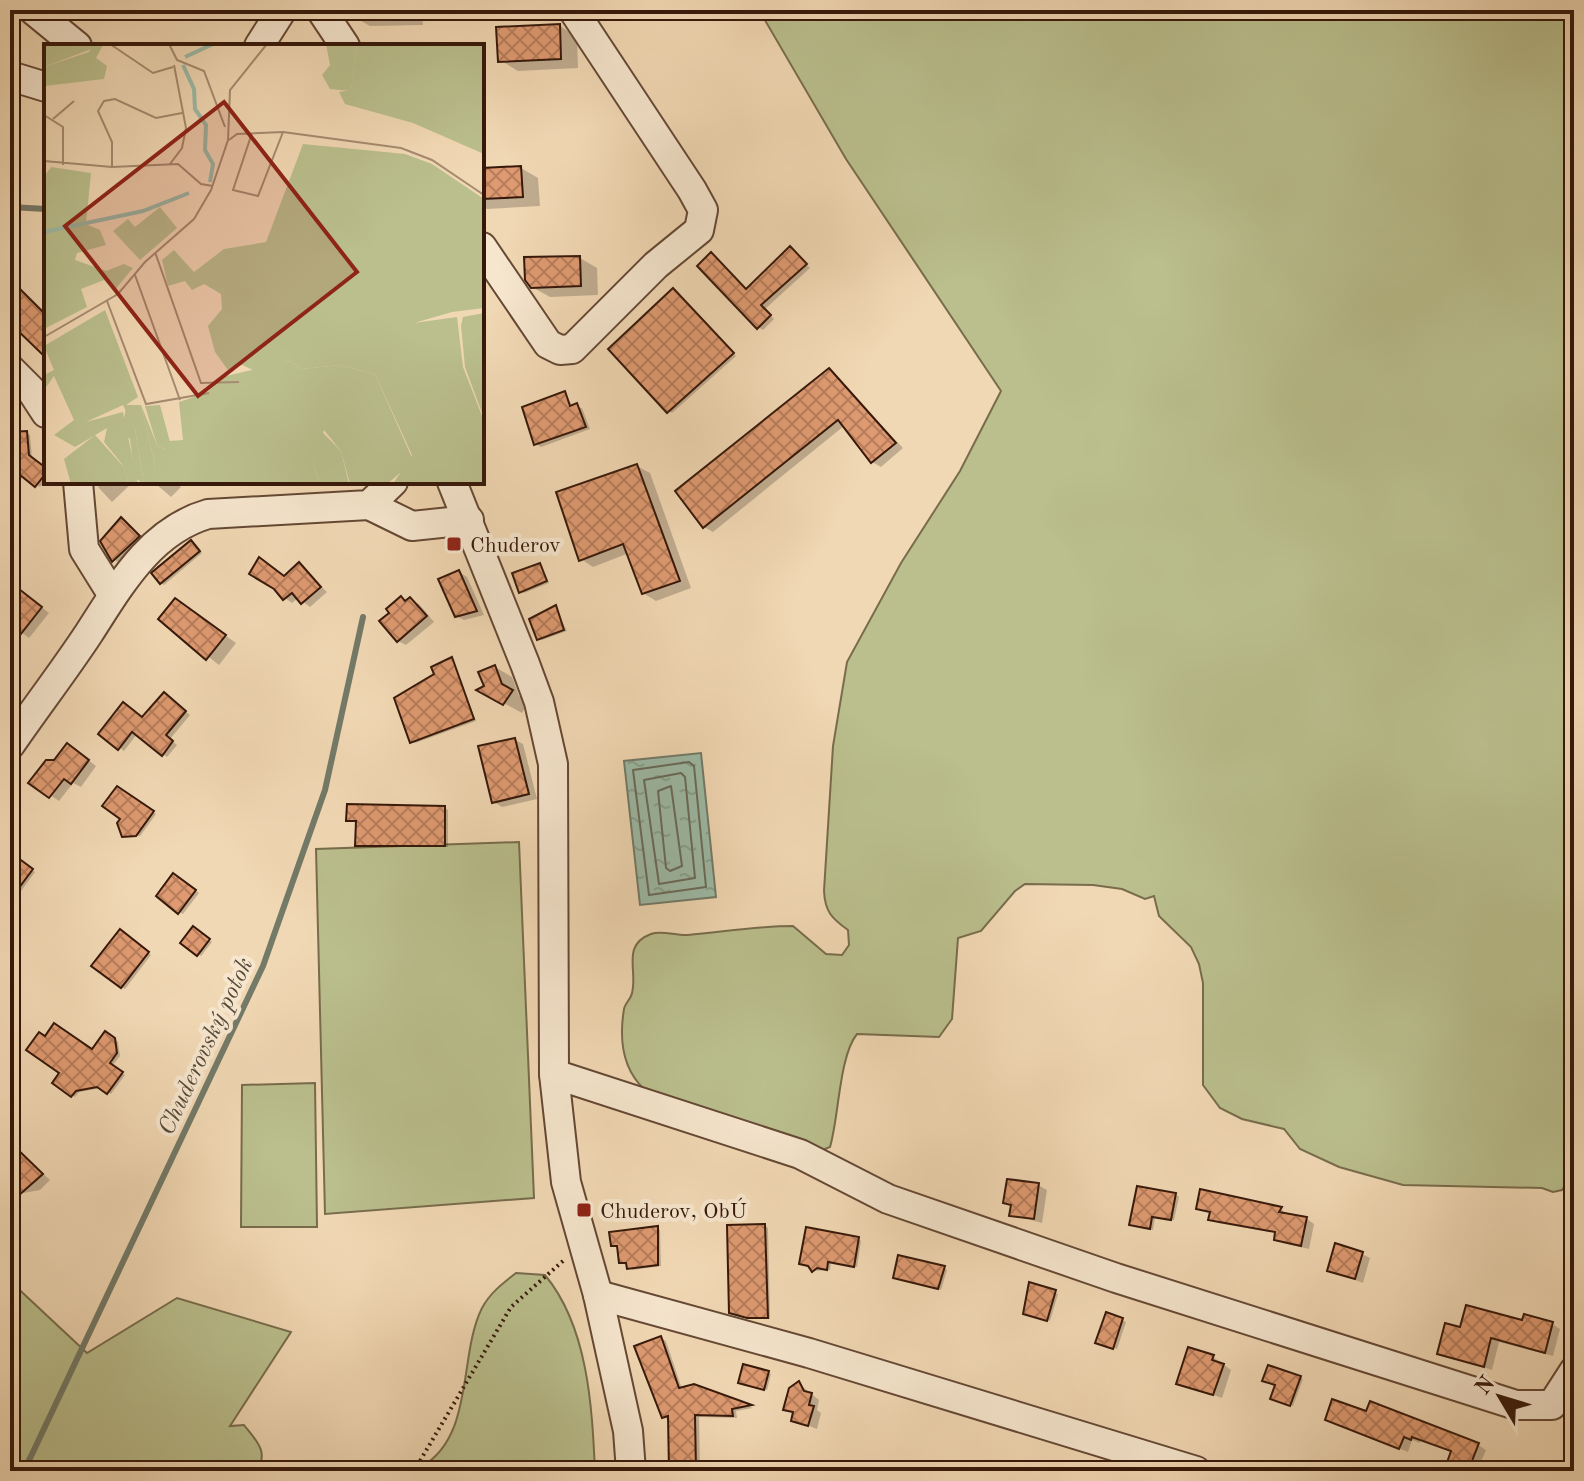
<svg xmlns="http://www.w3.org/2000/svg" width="1584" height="1481" font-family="'Old Standard TT',serif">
  <defs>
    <pattern id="water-ripples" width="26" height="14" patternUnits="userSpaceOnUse" patternTransform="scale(2)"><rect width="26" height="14" fill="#9cbba7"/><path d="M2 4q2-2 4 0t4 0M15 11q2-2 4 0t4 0" fill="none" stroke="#87a08e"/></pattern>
    <pattern id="building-cross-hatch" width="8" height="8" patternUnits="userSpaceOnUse" patternTransform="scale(2)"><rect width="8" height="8" fill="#df9a71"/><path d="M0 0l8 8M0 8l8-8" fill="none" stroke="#b67d5b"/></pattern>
  </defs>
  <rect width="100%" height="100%" fill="#f1d8b4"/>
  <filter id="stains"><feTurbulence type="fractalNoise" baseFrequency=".0025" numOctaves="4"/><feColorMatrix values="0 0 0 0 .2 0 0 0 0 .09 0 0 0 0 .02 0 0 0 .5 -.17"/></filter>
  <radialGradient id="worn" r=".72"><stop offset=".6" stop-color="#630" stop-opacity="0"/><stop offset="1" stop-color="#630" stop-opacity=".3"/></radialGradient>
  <!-- grass -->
  <g fill="#babf8d" stroke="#786c4c" stroke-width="2">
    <path d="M759 10H1574V1172L1562 1190 1553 1192 1542 1188 1403 1185 1339 1167 1300 1149 1284 1129 1242 1119 1220 1108 1203 1085V983L1199 964 1191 947 1159 916 1154 896 1145 899 1122 889 1093 885 1025 884 1015 891 981 931 958 938 952 1019 939 1037 857 1034C839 1056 839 1117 830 1147L810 1155 644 1089C622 1068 619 1039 624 1009 625 1003 631 999 632 993 638 971 621 945 651 934 662 930 676 936 688 935 723 932 757 926 793 926L826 954 842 955 849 945 848 930C831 918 825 911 824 891L833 746 847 662 901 563 960 471 1001 391 846 159Z"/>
    <polygon points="519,842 534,1198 325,1214 316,849"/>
    <polygon points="315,1083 317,1227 241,1227 242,1085"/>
    <path d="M516 1273 545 1275C588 1327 592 1406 595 1471H385C395 1470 412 1472 421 1467 475 1436 458 1356 482 1308 490 1293 503 1283 516 1273Z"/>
    <path d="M10 1281 87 1353 177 1298 291 1332 230 1426 244 1425C256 1440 270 1453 256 1471H10Z"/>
  </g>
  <!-- water -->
  <polygon fill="url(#water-ripples)" stroke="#737a68" stroke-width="2" points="701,753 716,897 640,905 624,761"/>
  <!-- shadow -->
  <g fill="#0003">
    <polygon points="352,10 422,10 423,25 370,26 352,16"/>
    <polygon points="560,26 577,37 578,68 518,71 500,60"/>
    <polygon points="521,168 538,178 540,206 487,209 482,206 482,170"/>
    <polygon points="790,248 810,268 765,309 774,319 763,330 758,327 747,290"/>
    <polygon points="580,258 597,268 598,295 550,297 532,287"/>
    <polygon points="10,284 46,314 46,355 10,323"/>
    <polygon points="676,292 736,356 672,413 669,411"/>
    <polygon points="829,370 903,448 881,467 872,462 844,426 713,532 704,527 678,491"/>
    <polygon points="565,393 573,407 582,408 590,429 541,447 536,444"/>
    <polygon points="26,433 30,435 32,458 46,469 46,479 40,487 24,476 12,490 10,435"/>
    <polygon points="637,466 650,473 691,588 656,601 643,593 629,553 593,567 581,559"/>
    <polygon points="103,482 133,482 112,502 98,487"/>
    <polygon points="160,482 175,482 181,487 171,497 157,485"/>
    <polygon points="126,522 142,538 117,562 103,541"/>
    <polygon points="191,542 202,553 164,585 161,583"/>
    <polygon points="299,565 327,592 310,607 298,598 292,603 285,598 285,577"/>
    <polygon points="540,566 549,583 524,593 521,591"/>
    <polygon points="459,572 467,577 484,615 464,620 456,616"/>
    <polygon points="28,596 49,613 29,638 10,624 10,604"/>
    <polygon points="401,598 419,604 434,622 406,645 398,641 392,613"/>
    <polygon points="187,608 236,643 219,665 161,619"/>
    <polygon points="555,608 567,631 542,640 538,638"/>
    <polygon points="452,659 476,721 415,743 412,741"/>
    <polygon points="495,667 512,677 519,696 529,701 522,713 480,690 486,687"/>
    <polygon points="169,698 190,715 170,739 177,745 167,757 137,734 124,751 101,733 143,719"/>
    <polygon points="515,740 523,744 537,799 502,807 494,802"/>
    <polygon points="75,750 96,766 81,787 73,783 59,801 31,782"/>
    <polygon points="118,788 156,814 140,836 123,836"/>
    <polygon points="445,808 448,810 448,847 361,846 357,844 358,821 348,819"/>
    <polygon points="10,854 35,872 10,906"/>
    <polygon points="177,877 199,893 183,914 179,912"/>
    <polygon points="197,930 212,942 201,956 198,954"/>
    <polygon points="124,933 151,955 125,989 122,987"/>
    <polygon points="106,1033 118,1042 120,1056 112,1066 125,1075 111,1094 101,1088 79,1092 75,1097 54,1083 93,1052"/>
    <polygon points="10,1144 50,1180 40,1190 18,1194 10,1203"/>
    <polygon points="1038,1185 1047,1190 1042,1223 1012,1215 1013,1207 1005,1202"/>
    <polygon points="1202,1191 1281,1209 1287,1215 1307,1219 1314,1224 1309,1249 1283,1243 1276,1239 1277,1233 1218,1223 1211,1219 1212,1214 1198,1208"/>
    <polygon points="1176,1195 1179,1197 1174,1220 1155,1217 1153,1230 1132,1224"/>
    <polygon points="765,1226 768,1228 770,1319 752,1319 735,1314"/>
    <polygon points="657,1228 660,1230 661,1266 632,1270 628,1264 621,1262 619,1247 613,1245"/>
    <polygon points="858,1239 861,1241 857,1267 831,1262 830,1270 813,1271 811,1266"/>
    <polygon points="1362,1254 1370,1258 1363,1283 1329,1270"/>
    <polygon points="944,1268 947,1270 941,1290 899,1279"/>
    <polygon points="1031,1285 1058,1294 1050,1321 1029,1315 1025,1302"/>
    <polygon points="1107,1314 1126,1322 1117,1349 1101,1344"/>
    <polygon points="1524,1323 1552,1324 1560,1329 1553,1356 1499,1342 1492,1370 1439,1353 1462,1330"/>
    <polygon points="661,1338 666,1341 682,1389 694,1386 753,1408 736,1411 737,1418 699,1417 700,1471 671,1471 670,1420 663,1417"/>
    <polygon points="1213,1357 1231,1370 1222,1398 1179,1383"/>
    <polygon points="768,1373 771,1374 767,1390 744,1384"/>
    <polygon points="1300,1377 1303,1379 1293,1406 1276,1400"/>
    <polygon points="799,1384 819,1400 817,1410 821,1413 817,1429 793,1420 794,1414 785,1409"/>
    <polygon points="1327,1419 1478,1445 1486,1450 1477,1471 1452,1471 1453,1452 1421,1440 1420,1443 1412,1440 1408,1452"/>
  </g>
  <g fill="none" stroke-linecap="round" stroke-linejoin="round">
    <!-- shore -->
    <g stroke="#696a58" stroke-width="2">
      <polygon points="689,762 694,766 706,887 649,895 633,770"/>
      <polygon points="681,773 685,777 695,878 659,884 644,780"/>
      <polygon points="671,786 682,866 670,871 666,868 658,791"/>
    </g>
    <!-- stream -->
    <g stroke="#737a68" stroke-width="6">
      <polyline points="10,207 46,209"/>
      <polyline points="24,1471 263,966 325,790 363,617"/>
    </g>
  </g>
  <!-- building -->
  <g fill="url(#building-cross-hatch)" stroke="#36180a" stroke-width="2">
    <polygon points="560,24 561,59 498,62 496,27"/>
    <polygon points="521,166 523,197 482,199 482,168"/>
    <polygon points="790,246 807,264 761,305 771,315 757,329 697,266 711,252 746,289"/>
    <polygon points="580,256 581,286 531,288 525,280 524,257"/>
    <polygon points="673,288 734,353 667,413 608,349"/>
    <polygon points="21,290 46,315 46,358 10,323 10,300"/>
    <polygon points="829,368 896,443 871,463 838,420 703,528 675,491"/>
    <polygon points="565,391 570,406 577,403 586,427 534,445 522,407"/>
    <polygon points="27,431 29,455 46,468 46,473 35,487 20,475 10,488 10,432"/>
    <polygon points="637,464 680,581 642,594 623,544 579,561 556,492"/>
    <polygon points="121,517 140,536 112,562 100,541"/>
    <polygon points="191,540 200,551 160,584 151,573"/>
    <polygon points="259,557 284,576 299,562 321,587 301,604 292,593 283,600 274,589 249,574"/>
    <polygon points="540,563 547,581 519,593 512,573"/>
    <polygon points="459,570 477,611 455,617 438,579"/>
    <polygon points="19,589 42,607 20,635 10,627 10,601"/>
    <polygon points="401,596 405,601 410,597 427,616 397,642 379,621 389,613 386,609"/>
    <polygon points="175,598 226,635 206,660 158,619"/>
    <polygon points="556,605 564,630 537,640 529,619"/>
    <polygon points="452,657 474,719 410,743 394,698 434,674 431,667"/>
    <polygon points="495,665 502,684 513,690 503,705 476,690 484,686 478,672"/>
    <polygon points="164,692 186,711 166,735 173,741 162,756 132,732 118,750 98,734 123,702 142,717"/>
    <polygon points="515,738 529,794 492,803 478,746"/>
    <polygon points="67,743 89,760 71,784 64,779 49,798 28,783 46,760 54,760"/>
    <polygon points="117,786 154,811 136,836 122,837 117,823 120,819 102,806"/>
    <polygon points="347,804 445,806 445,846 355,846 356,821 346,821"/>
    <polygon points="10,852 33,869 10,900"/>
    <polygon points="173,873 196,890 178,914 156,896"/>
    <polygon points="193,926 210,939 197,956 180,943"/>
    <polygon points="120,929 149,952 121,988 91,966"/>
    <polygon points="54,1023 92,1049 105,1031 115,1038 117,1053 110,1063 123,1072 107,1094 97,1087 76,1091 71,1097 52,1083 59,1073 26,1050 39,1032 45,1036"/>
    <polygon points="10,1142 43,1174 10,1203"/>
    <polygon points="1007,1179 1039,1183 1034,1219 1009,1216 1011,1205 1003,1203"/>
    <polygon points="1137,1186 1176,1193 1171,1220 1152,1217 1150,1229 1129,1225"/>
    <polygon points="1200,1189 1282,1207 1279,1212 1307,1217 1301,1246 1274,1240 1275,1232 1208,1220 1210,1212 1196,1209"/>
    <polygon points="765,1224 768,1318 747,1318 729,1313 727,1225"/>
    <polygon points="658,1226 658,1265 627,1269 626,1263 619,1263 617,1246 611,1246 609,1232"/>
    <polygon points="806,1227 859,1237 854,1267 828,1262 827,1270 817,1268 812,1272 808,1266 799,1264"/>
    <polygon points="1335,1243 1363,1252 1355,1279 1327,1271"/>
    <polygon points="898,1255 945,1266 938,1289 893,1278"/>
    <polygon points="1029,1282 1056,1290 1047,1321 1023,1314"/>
    <polygon points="1466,1305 1522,1320 1524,1314 1553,1322 1545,1353 1491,1338 1484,1367 1437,1354 1445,1323 1460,1327"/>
    <polygon points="1106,1312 1123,1318 1113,1349 1095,1343"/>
    <polygon points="661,1336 679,1388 694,1384 752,1405 732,1409 733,1416 695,1415 696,1471 669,1471 668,1416 662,1418 634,1346"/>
    <polygon points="1188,1347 1214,1355 1212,1360 1224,1364 1213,1395 1176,1384"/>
    <polygon points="743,1364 769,1371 764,1390 738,1383"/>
    <polygon points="1268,1365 1301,1376 1290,1406 1270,1399 1275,1385 1262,1381"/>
    <polygon points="799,1381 804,1391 812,1393 809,1405 814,1406 808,1426 791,1421 793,1412 783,1410 789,1388"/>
    <polygon points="1332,1399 1366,1411 1370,1401 1479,1443 1468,1471 1444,1471 1451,1451 1412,1437 1411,1440 1404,1437 1399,1449 1325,1420"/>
  </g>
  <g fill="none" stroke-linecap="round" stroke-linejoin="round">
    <!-- minor casing -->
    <g stroke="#654834" stroke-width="32">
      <g id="minor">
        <polyline points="33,10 77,46"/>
        <polyline points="321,10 345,46"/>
        <polyline points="259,46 282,10"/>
        <polyline points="10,76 46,87"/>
        <polyline points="482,247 548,344 560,350 572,349 656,265 699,230 703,210 692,190 573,10"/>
        <polyline points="10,369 31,390 46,413"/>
        <polyline points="78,482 84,549 112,594"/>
        <polyline points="452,482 525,664 539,702 553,764 554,1074 566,1182 598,1295 628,1431 631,1471"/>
        <polyline points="369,505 412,526 469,520"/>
        <path d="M10 745C36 707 64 671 89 633 120 585 150 531 208 514L369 505 393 482"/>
        <polyline points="554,1074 800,1154 888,1199 1116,1278 1516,1405 1552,1405 1574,1371"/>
        <polyline points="598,1295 809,1353 1196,1471"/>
      </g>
    </g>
    <!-- path -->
    <polyline stroke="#36180a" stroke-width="4" stroke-dasharray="2 4" stroke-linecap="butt" points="414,1471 511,1307 564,1260"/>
    <!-- minor -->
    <use href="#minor" stroke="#f6e6ce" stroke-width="28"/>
  </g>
  <!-- markers -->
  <g fill="#8f2418" stroke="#f6e6ce" stroke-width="3">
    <rect x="446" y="536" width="16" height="16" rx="4"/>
    <rect x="576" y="1202" width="16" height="16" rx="4"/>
  </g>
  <g text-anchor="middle" stroke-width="8" stroke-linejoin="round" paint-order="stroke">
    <!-- poi labels -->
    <g font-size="22" fill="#36180a" stroke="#f6e6ce" text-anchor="start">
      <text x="470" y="552">Chuderov</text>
      <text x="600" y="1218">Chuderov, ObÚ</text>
    </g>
    <!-- water labels -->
    <g font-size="24" font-style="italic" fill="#554939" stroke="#f6e6ce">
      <text transform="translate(205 1046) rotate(-65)" y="8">Chuderovský potok</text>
    </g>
  </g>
  <!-- overview -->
  <g transform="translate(44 44)">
    <rect width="440" height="440" fill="#f1d8b4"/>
    <path d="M50 0 59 1 52 14 63 22 60 35 0 42V23L45 8ZM282 0H313L307 47 286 45 278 31 286 21ZM259 100 361 110 388 120 440 155V264L408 268 370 279 413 273 419 323 440 377V440H349L368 411 331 330 295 321 258 325 246 317 211 327 198 321 184 326 171 308 164 282 178 265 177 250 160 240 148 246 141 237 124 242 118 216 130 206 150 228 180 205 222 198ZM7 123 47 129 42 180 56 186 62 201 33 209 31 216 62 227 80 220 89 224 70 247 60 236 37 245 43 263 0 285V133ZM116 163 133 184 96 216 69 187 84 175 91 183ZM61 266 94 353 82 361H97L111 420 108 440H100L91 384 79 361 42 378 79 368 94 440H85L78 420 60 398 63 384 31 403 10 391 30 376 10 332 0 346V331L10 326 0 302ZM440 269V374L421 323 417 282 419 273ZM116 361 126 398 120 405 113 401 101 362ZM278 388 297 407 305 440H276L269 420Z" fill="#babf8d"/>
    <path d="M0 0H48L50 4 0 23ZM313 0H440V110L369 79 301 60 295 48 307 46ZM246 317 258 325 295 321 331 330 368 414 363 423 343 440H306L297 407 280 386 269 420 276 440H107L111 420 97 361 113 401 120 405 125 397 139 396 135 358 162 349 182 332ZM82 363 91 384 100 440 91 434 86 395 78 388ZM51 391 79 422 85 440H27L20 415Z" fill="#babf8d"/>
    <path fill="none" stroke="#9cbba7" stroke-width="4" d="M141 13 169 0M139 21 150 45 151 65 162 81 161 106 169 120 166 138M0 188 99 167 145 149"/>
    <path fill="none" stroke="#a68b70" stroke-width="2" d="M66 0 109 29 129 23M125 0 133 16 160 27 181 83M0 71 19 83V121M9 75 30 57M208 89 189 146 214 152 239 88M185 96 193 90 239 88 357 104 388 116 440 151M0 117 68 123 134 120 157 140 169 142M126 120 138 104 142 84 130 21M68 123V98L54 67 60 57 71 55 112 74 138 69M111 208 157 339 195 338M91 231 136 356M63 257 102 360 165 349M0 293 74 250 101 218 150 175 167 146 184 96 186 46 223 0"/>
    <path fill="#8f2418" fill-opacity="0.15" stroke="#8f2418" stroke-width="4" d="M180 58 313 228 154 352 21 182Z"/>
    <rect width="440" height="440" fill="none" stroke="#36180a" stroke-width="4"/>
  </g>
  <!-- margin -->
  <rect width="1584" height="1481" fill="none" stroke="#f1d8b4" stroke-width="40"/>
  <rect x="12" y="12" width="1560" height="1457" fill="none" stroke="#36180a" stroke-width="4"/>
  <rect x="20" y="20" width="1544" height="1441" fill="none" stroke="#36180a" stroke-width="2"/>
  <!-- north arrow -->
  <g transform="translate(1500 1397) rotate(308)" stroke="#f6e6ce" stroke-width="6" paint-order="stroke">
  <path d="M0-6L14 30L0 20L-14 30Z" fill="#36180a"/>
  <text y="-12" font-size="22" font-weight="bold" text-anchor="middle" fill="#36180a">N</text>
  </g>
  <rect width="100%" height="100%" filter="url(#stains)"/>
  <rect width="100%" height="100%" fill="url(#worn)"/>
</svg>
